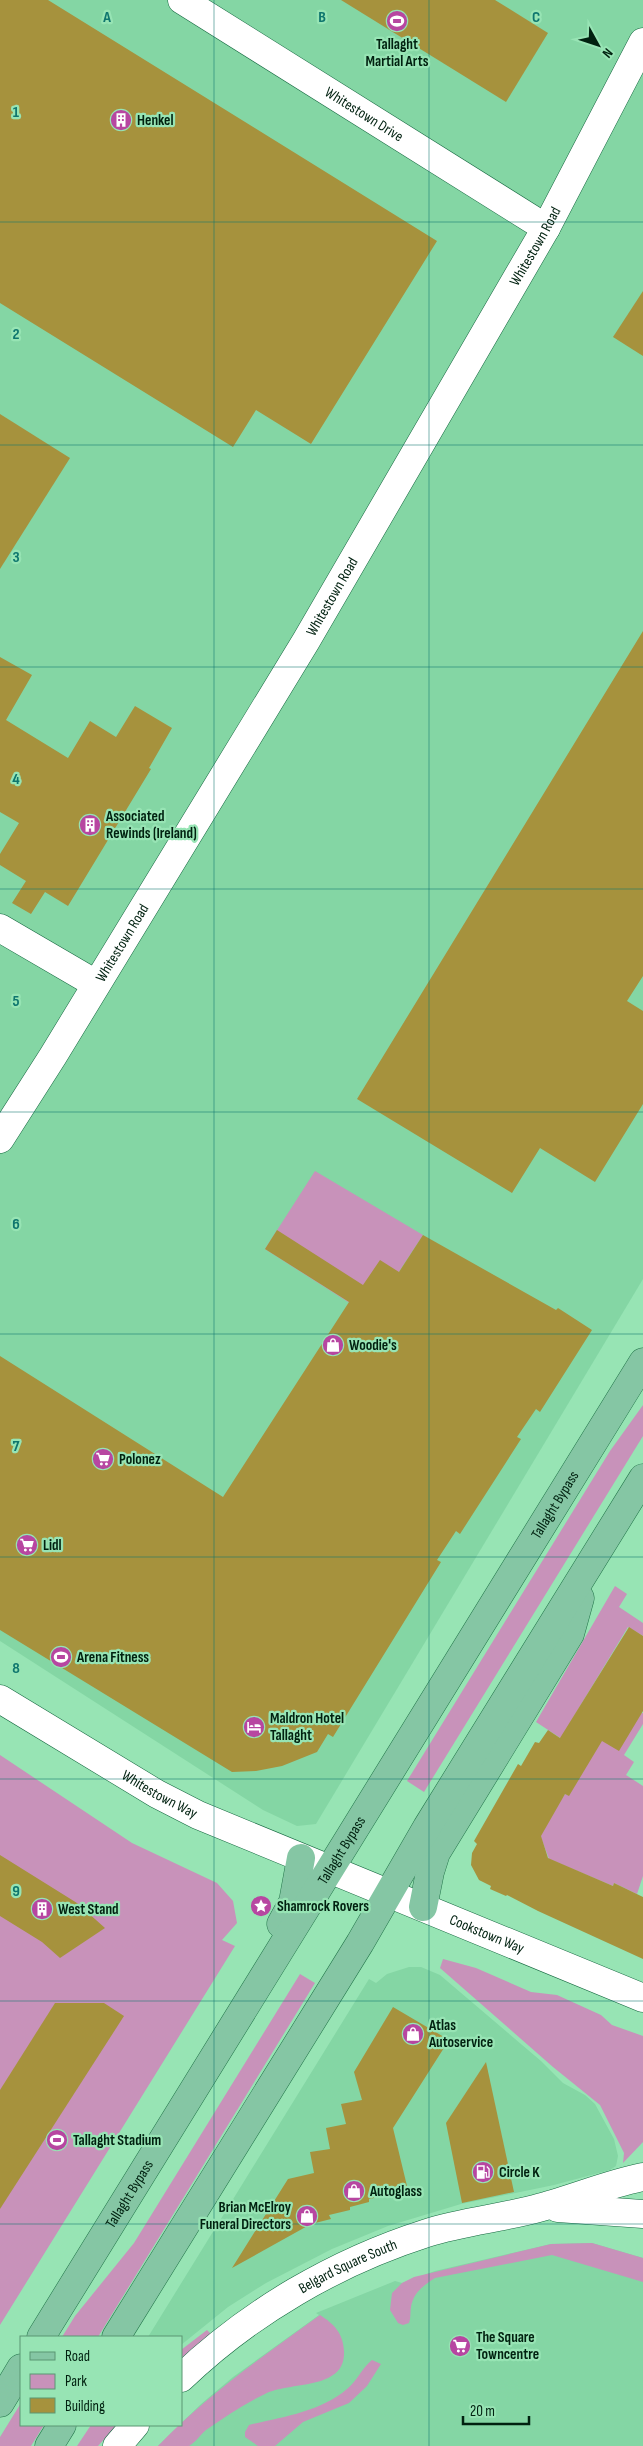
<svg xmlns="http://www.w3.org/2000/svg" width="643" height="2446" font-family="'Sofia Sans Condensed',sans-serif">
  <rect width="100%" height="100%" fill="#97e4b4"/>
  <!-- built -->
  <g fill="#84d6a4">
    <polygon points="0,0 643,0 643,1279 316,1824 297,1826 263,1810 0,1641"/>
    <polygon points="409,1967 421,1967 440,1975 541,2061 563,2083 585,2095 595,2104 614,2139 618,2156 616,2166 610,2170 554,2185 461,2204 388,2226 332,2249 266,2283 228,2307 181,2345 181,2337 148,2337 369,1979 376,1983 387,1974"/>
    <polygon points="592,2243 643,2258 643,2446 158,2446 201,2404 233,2377 319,2315 316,2313 395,2281 402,2283 435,2271 551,2244"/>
  </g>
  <!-- green -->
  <g fill="#c892ba">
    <polygon points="315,1171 423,1235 370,1316 265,1249"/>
    <polygon points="643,1405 643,1436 424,1792 407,1781 610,1451"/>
    <polygon points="615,1586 627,1594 619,1607 643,1623 643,1636 628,1627 571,1721 643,1713 643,1724 624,1755 634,1762 626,1775 643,1786 643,1876 637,1894 614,1883 613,1886 549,1859 539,1832 565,1794 569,1795 591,1758 536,1722"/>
    <polygon points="0,1755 132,1843 217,1883 233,1901 237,1923 222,1940 235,1946 0,2325"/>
    <polygon points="443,1959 476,1968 531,1992 557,1995 601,2015 612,2025 643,2036 643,2142 623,2163 624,2153 600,2105 553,2067 440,1968"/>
    <polygon points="300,1974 315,1983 98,2337 62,2337 75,2316 134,2243"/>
    <path d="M592 2243 643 2258V2282L552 2255 435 2278C424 2285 413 2293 411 2307 410 2312 411 2318 409 2323L403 2325 398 2323 390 2310 392 2293 402 2283 414 2277 551 2244Z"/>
    <path d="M320 2315C334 2324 343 2333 344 2351 346 2391 290 2381 265 2394 244 2404 225 2417 206 2430 201 2434 195 2443 189 2446 182 2446 166 2446 158 2446 206 2396 263 2356 320 2315Z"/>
    <polygon points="207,2330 212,2335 181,2364 181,2350"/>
    <path d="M372 2360 381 2364 367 2386 349 2403 303 2422 275 2446H258L245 2437V2432L249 2425C282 2417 320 2412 347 2389 357 2381 362 2368 372 2360Z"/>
    <polygon points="21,2403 21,2425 44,2425 31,2446 0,2446 0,2437"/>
    <polygon points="91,2425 117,2425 98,2446 77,2446"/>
  </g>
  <!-- building -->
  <g fill="#a6923d">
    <polygon points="0,0 48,0 437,241 311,444 256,410 233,447 0,303"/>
    <polygon points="341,0 495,0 548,33 506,102"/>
    <polygon points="643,291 643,356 613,337"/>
    <polygon points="0,414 70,458 0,569"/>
    <polygon points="643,631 643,976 627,1001 643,1011 643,1104 595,1182 540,1148 512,1193 357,1099"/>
    <polygon points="0,657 32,675 6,720 68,758 90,721 116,737 135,706 172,728 149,768 151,769 68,906 45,892 31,914 12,903 26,881 0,865 0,854 19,823 0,812"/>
    <polygon points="277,1230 363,1285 380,1260 399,1272 423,1235 556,1310 558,1308 592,1330 540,1412 536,1409 517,1437 521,1439 460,1534 456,1531 437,1560 441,1562 333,1737 328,1734 317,1752 282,1766 256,1771 232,1772 0,1630 0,1356 223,1497 349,1302 265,1249"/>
    <polygon points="629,1627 643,1636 643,1711 619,1751 602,1741 569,1796 565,1794 541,1836 548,1858 613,1886 614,1883 643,1897 643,1959 538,1911 507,1895 506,1896 490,1889 491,1886 479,1880 471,1865 472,1853 477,1844 474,1841 518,1764 521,1766 535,1742 539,1743 548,1730 560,1738"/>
    <polygon points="0,1855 77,1903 105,1928 60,1958 42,1942 0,1916"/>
    <polygon points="55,2003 104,2003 124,2016 0,2209 0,2090"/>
    <polygon points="393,2007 449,2040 393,2128 407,2186 387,2191 389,2195 369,2199 369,2202 350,2207 350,2210 329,2215 331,2219 311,2224 232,2268 288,2179 314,2173 310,2152 330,2149 326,2128 346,2124 341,2104 362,2100 354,2072"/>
    <polygon points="486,2062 514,2192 462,2203 446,2123"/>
  </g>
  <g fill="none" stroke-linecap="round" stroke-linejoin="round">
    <!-- minor casing -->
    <g stroke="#14673f" stroke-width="29">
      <g id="minor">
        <path id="s1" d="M182 0 546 228"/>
        <polyline points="0,928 96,984"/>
        <path id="s2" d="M0 1139 53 1056 306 641 546 228 643 42"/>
        <path id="s3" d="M0 1699 157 1794 198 1815 643 1998"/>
        <polyline points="558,2208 643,2214"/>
        <path id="s4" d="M181 2378C250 2312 336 2262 427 2233 464 2221 504 2218 542 2207 576 2198 608 2184 643 2177"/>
        <polyline points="117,2446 135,2425"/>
      </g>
    </g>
    <!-- major casing -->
    <g stroke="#227449" stroke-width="29">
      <g id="major">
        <polyline points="423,1907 430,1872 436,1853 570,1634 580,1598"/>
        <polyline points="281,1924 293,1902 301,1858"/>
        <path id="s5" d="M41 2337 643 1362"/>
        <polyline points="116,2337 360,1943 427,1827 643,1478"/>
        <polyline points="0,2403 21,2368"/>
        <polyline points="49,2446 62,2425"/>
      </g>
    </g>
    <!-- minor -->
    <use href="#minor" stroke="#fff" stroke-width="28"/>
    <!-- major -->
    <use href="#major" stroke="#85c6a4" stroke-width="28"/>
  </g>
  <!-- grid -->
  <path fill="none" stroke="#0f766e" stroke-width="1" stroke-opacity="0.55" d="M214 0V2446M429 0V2446M0 222H643M0 445H643M0 667H643M0 889H643M0 1112H643M0 1334H643M0 1557H643M0 1779H643M0 2001H643M0 2224H643"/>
  <!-- icons -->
  <defs>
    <g id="stadium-disc" transform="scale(1.125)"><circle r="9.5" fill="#b746a1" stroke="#97e4b4"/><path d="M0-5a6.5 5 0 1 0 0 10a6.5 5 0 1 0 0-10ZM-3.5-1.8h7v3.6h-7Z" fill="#fff"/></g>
    <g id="building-disc" transform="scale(1.125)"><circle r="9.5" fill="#b746a1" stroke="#97e4b4"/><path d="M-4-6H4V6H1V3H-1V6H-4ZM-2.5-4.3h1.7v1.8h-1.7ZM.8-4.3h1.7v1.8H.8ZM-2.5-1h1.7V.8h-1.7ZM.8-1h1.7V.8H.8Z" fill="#fff"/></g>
    <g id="shop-disc" transform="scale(1.125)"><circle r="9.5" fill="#b746a1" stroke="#97e4b4"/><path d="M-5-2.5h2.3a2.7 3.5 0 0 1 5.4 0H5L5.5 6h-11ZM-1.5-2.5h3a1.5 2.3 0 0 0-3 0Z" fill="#fff"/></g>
    <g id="supermarket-disc" transform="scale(1.125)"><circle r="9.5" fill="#b746a1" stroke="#97e4b4"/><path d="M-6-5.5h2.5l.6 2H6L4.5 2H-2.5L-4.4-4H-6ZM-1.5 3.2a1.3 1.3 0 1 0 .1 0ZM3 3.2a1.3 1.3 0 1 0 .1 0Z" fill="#fff"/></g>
    <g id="hotel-disc" transform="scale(1.125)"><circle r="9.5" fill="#b746a1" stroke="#97e4b4"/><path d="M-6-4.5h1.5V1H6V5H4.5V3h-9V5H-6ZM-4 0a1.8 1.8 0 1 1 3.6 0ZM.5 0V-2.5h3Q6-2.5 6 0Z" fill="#fff"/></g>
    <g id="sight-disc" transform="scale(1.125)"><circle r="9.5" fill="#b746a1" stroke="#97e4b4"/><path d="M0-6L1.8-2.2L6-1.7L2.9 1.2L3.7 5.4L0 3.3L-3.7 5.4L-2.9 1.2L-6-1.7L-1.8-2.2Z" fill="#fff"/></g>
    <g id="fuel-disc" transform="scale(1.125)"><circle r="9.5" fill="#b746a1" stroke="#97e4b4"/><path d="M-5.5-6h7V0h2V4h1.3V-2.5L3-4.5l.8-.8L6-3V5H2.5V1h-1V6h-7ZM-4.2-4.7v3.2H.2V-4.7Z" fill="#fff"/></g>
  </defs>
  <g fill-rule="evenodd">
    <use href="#stadium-disc" x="397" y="21"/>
    <use href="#building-disc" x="121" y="120"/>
    <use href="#building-disc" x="90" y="825"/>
    <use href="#shop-disc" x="333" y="1345"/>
    <use href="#supermarket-disc" x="103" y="1459"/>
    <use href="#supermarket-disc" x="27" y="1545"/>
    <use href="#stadium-disc" x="61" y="1657"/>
    <use href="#hotel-disc" x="254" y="1727"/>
    <use href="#sight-disc" x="261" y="1906"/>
    <use href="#building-disc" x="42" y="1909"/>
    <use href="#shop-disc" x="413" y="2034"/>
    <use href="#stadium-disc" x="57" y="2140"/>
    <use href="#fuel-disc" x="483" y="2172"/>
    <use href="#shop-disc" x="354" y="2191"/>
    <use href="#shop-disc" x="307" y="2216"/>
    <use href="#supermarket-disc" x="460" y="2346"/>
  </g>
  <g text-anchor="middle" stroke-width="4.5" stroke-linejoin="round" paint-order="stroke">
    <!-- poi labels -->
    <g font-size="15" font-weight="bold" fill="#012110" stroke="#97e4b4" text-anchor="start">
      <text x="397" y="49" text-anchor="middle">Tallaght<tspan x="397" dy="17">Martial Arts</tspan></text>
      <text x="137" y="125">Henkel</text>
      <text x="106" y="821">Associated<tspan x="106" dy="17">Rewinds (Ireland)</tspan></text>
      <text x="349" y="1350">Woodie's</text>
      <text x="119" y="1464">Polonez</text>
      <text x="43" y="1550">Lidl</text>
      <text x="77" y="1662">Arena Fitness</text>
      <text x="270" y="1723">Maldron Hotel<tspan x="270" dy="17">Tallaght</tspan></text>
      <text x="277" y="1911">Shamrock Rovers</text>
      <text x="58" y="1914">West Stand</text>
      <text x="429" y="2030">Atlas<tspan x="429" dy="17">Autoservice</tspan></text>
      <text x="73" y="2145">Tallaght Stadium</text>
      <text x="499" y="2177">Circle K</text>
      <text x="370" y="2196">Autoglass</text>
      <text x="291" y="2212" text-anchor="end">Brian McElroy<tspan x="291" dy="17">Funeral Directors</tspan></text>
      <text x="476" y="2342">The Square<tspan x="476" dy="17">Towncentre</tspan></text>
    </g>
    <!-- street labels -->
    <g font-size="15" fill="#012110" stroke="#97e4b4">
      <text dy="5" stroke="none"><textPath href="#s1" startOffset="215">Whitestown Drive</textPath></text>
      <text dy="5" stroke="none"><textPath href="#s2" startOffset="1041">Whitestown Road</textPath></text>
      <text dy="5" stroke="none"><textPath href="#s2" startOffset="636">Whitestown Road</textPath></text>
      <text dy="5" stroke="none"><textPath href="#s2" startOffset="231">Whitestown Road</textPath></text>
      <text dy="5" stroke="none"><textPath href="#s5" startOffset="978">Tallaght Bypass</textPath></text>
      <text dy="5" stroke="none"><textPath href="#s3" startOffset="186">Whitestown Way</textPath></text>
      <text dy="5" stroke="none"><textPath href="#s5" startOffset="572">Tallaght Bypass</textPath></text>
      <text dy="5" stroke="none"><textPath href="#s3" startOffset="542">Cookstown Way</textPath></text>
      <text dy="5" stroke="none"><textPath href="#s5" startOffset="168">Tallaght Bypass</textPath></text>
      <text dy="5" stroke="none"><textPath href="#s4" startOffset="202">Belgard Square South</textPath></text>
    </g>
  </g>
  <g font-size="16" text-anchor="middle" font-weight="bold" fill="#0f766e" stroke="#97e4b4" stroke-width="4.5" stroke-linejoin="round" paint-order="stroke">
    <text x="107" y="22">A</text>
    <text x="322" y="22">B</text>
    <text x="536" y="22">C</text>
    <text x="16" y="117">1</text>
    <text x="16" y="339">2</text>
    <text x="16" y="562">3</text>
    <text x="16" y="784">4</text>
    <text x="16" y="1006">5</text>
    <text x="16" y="1229">6</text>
    <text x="16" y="1451">7</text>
    <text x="16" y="1673">8</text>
    <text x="16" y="1896">9</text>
  </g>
  <!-- legend -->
  <rect x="20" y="2336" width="162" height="90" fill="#97e4b4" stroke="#5b9672"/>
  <rect x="30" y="2352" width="25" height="8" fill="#85c6a4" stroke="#5b9672"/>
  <text x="65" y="2361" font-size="15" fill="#012110">Road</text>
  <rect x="30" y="2374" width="25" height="15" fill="#c892ba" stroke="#5b9672"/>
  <text x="65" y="2386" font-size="15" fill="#012110">Park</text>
  <rect x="30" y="2398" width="25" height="15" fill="#a6923d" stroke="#5b9672"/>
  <text x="65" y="2411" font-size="15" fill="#012110">Building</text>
  <!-- north arrow -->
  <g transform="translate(598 45) rotate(130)" stroke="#97e4b4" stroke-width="4" paint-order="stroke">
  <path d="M0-4L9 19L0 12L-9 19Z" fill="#012110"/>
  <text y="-8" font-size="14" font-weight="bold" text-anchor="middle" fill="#012110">N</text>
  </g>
  <!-- scale -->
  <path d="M463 2416v8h66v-8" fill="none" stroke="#012110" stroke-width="2.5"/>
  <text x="470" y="2416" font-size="15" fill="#012110" stroke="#97e4b4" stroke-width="4" paint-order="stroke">20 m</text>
</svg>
